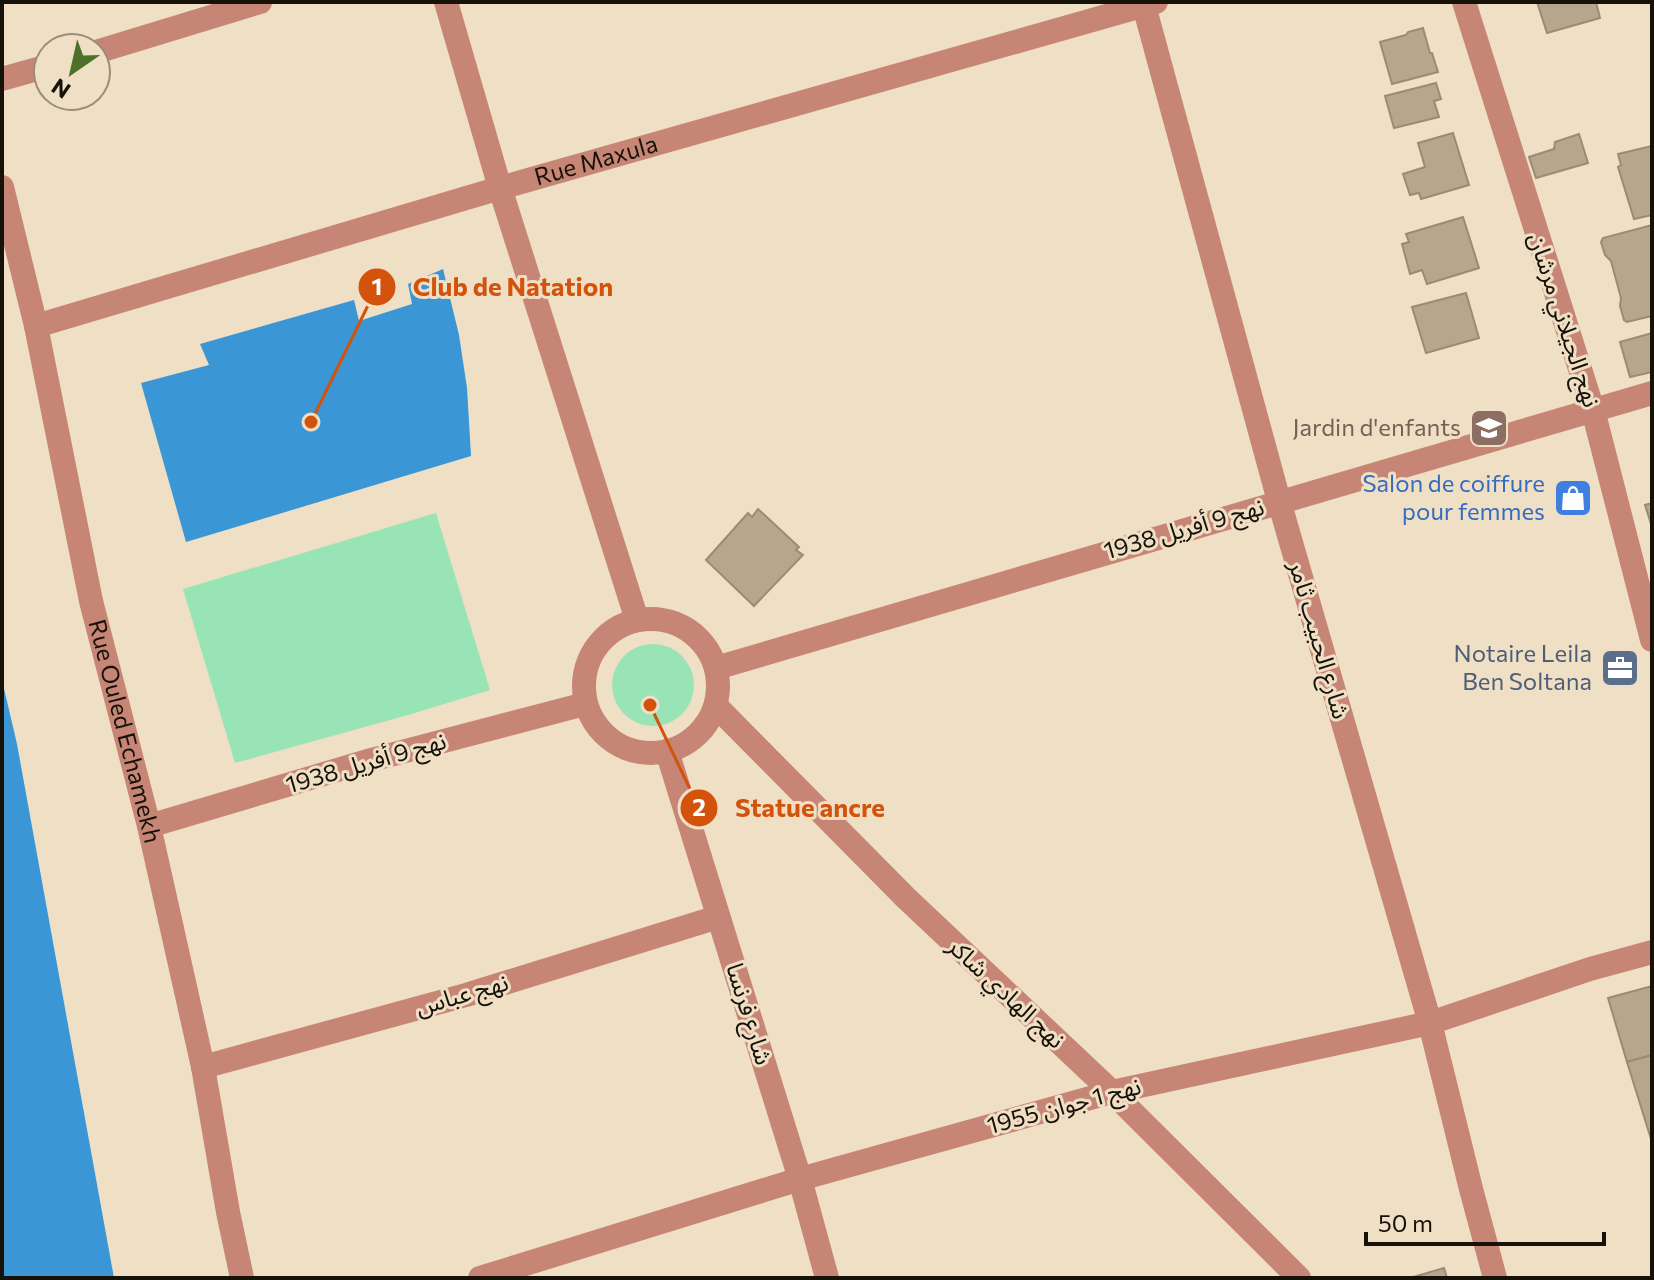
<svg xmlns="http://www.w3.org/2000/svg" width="1654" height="1280" font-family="Commissioner,'Noto Sans Arabic',sans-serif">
  <rect width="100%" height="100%" fill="#efdfc5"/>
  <!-- green -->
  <g fill="#99e4b7">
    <polygon points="436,513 490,690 408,715 235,763 183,589"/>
    <circle cx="653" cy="685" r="41"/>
  </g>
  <!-- water -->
  <g fill="#3a96d4">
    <polygon points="443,269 459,335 467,388 471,456 186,542 141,383 209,365 200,344 354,300 359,321 412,304 408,284"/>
    <polygon points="2,680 17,744 114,1278 2,1278"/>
  </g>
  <!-- building -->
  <g fill="#b6a68e" stroke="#9a8b74" stroke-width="2">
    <polygon points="1537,2 1596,2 1600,18 1547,33"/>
    <polygon points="1423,28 1430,53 1432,53 1438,72 1392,84 1380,42 1402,36 1406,35 1408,32"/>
    <polygon points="1436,83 1441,99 1434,101 1439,117 1394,128 1385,96"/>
    <polygon points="1453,133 1469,185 1421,199 1419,193 1410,195 1403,174 1425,167 1418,143"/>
    <polygon points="1579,134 1588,163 1536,178 1529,157 1554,149 1555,142"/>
    <polygon points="1652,146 1652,215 1634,219 1618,167 1621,165 1618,154"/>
    <polygon points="1463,217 1479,268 1427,284 1422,270 1410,274 1402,244 1409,242 1406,234"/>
    <polygon points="1652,225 1652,316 1627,322 1624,320 1620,306 1621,298 1611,261 1605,255 1601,242 1603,238"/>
    <polygon points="1466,293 1479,338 1426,353 1412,307"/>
    <polygon points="1652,333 1652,372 1630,377 1620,342"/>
    <polygon points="1652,503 1652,527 1645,505"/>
    <polygon points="758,509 799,547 796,550 803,555 754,606 706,560 748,513 752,517"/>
    <polygon points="1652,986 1652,1055 1627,1062 1608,998"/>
    <polygon points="1652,1055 1652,1139 1651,1139 1627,1062"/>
    <polygon points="1444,1268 1447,1278 1410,1278"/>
  </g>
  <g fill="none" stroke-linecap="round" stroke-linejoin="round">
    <!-- minor -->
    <g stroke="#c68575" stroke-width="24">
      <polyline points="446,2 500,188 637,620"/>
      <polyline points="1143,2 1279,501 1430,1023 1471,1189 1495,1278"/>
      <polyline points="1464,2 1593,410 1652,640"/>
      <polyline points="96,52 260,2"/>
      <polyline points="2,79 48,66"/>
      <path id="s1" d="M2 187 36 326 91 601 149 826 203 1067 228 1212 242 1278"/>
      <path id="s2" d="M36 326 500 188 1156 2"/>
      <circle cx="651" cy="686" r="67"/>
      <polyline points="716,668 1652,393"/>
      <polyline points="716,706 906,898 1112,1092 1299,1278"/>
      <polyline points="667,751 800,1179 827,1278"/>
      <polyline points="149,826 371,760 585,704"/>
      <polyline points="203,1067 466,995 718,917"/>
      <polyline points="480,1278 800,1179 1112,1092 1430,1023 1590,969 1652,952"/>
    </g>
  </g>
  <!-- icons -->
  <defs>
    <g id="school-square" transform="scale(2)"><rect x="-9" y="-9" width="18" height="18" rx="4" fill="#8d6e63" stroke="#efdfc5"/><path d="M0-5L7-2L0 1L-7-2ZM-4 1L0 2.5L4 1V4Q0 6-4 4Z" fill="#fff"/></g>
    <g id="shop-square" transform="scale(2)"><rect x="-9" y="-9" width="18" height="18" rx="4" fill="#3f7fe0" stroke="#efdfc5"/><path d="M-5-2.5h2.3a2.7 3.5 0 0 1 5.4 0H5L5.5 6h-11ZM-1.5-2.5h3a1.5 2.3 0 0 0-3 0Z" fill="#fff"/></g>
    <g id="office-square" transform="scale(2)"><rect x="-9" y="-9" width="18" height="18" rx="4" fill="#5c6f8a" stroke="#efdfc5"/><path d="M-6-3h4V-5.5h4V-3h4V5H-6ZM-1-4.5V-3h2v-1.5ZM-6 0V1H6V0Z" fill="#fff"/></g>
  </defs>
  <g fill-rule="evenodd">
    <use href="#school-square" x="1489" y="428"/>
    <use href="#shop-square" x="1573" y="498"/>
    <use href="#office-square" x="1620" y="668"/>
  </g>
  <g text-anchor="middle" stroke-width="6" stroke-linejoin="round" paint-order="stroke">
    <!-- street labels -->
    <g font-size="24" fill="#171209" stroke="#efdfc5">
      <text dy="8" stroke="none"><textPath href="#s2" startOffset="584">Rue Maxula</textPath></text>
      <text transform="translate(1564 320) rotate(72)" y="8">نهج الجيلاني مرشان</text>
      <text transform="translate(1184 529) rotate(-16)" y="8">نهج 9 أفريل 1938</text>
      <text transform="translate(1319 640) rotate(74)" y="8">شارع الحبيب ثامر</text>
      <text dy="8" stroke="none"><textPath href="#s1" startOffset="558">Rue Ouled Echamekh</textPath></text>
      <text transform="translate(366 763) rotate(-16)" y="8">نهج 9 أفريل 1938</text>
      <text transform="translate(1006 993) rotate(43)" y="8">نهج الهادي شاكر</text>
      <text transform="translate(462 995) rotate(-16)" y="8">نهج عباس</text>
      <text transform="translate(749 1014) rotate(73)" y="8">شارع فرنسا</text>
      <text transform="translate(1064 1106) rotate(-15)" y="8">نهج 1 جوان 1955</text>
    </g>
    <!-- education labels -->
    <g font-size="24" fill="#785e54" stroke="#efdfc5" text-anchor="end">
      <text x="1461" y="436">Jardin d'enfants</text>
    </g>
    <!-- shop labels -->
    <g font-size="24" fill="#366cbe" stroke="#efdfc5" text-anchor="end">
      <text x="1545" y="492">Salon de coiffure<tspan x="1545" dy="28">pour femmes</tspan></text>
    </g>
    <!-- service labels -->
    <g font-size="24" fill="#4e5e75" stroke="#efdfc5" text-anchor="end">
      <text x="1592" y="662">Notaire Leila<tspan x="1592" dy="28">Ben Soltana</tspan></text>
    </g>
  </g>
  <!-- callouts -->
  <path fill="none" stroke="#d3520c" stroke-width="3" d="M311 422L377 287M650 705L699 808"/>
  <g fill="#d3520c" stroke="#efdfc5" stroke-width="3">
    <circle cx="311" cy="422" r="8"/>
    <circle cx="650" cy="705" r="8"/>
    <circle cx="377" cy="287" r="20"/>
    <circle cx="699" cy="808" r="20"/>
  </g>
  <g font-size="24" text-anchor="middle" font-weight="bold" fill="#fff">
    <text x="377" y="295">1</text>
    <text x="699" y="816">2</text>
  </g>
  <g font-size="26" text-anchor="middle" font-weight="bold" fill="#d3520c" stroke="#efdfc5" stroke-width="6" stroke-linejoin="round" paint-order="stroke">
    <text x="513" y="296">Club de Natation</text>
    <text x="810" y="817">Statue ancre</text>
  </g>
  <!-- border -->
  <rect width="1654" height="1280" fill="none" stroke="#171209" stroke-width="8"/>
  <!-- north arrow -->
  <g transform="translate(72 72) rotate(214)"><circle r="38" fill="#efdfc5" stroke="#998d7a" stroke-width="2"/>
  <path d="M0-6L14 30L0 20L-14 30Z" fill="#4e712a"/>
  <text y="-12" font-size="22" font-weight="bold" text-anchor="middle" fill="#171209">N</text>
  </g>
  <!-- scale -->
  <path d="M1366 1232v12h238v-12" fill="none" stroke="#171209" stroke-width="4"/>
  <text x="1378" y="1232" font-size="24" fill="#171209" stroke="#efdfc5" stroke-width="6" paint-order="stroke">50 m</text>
</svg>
